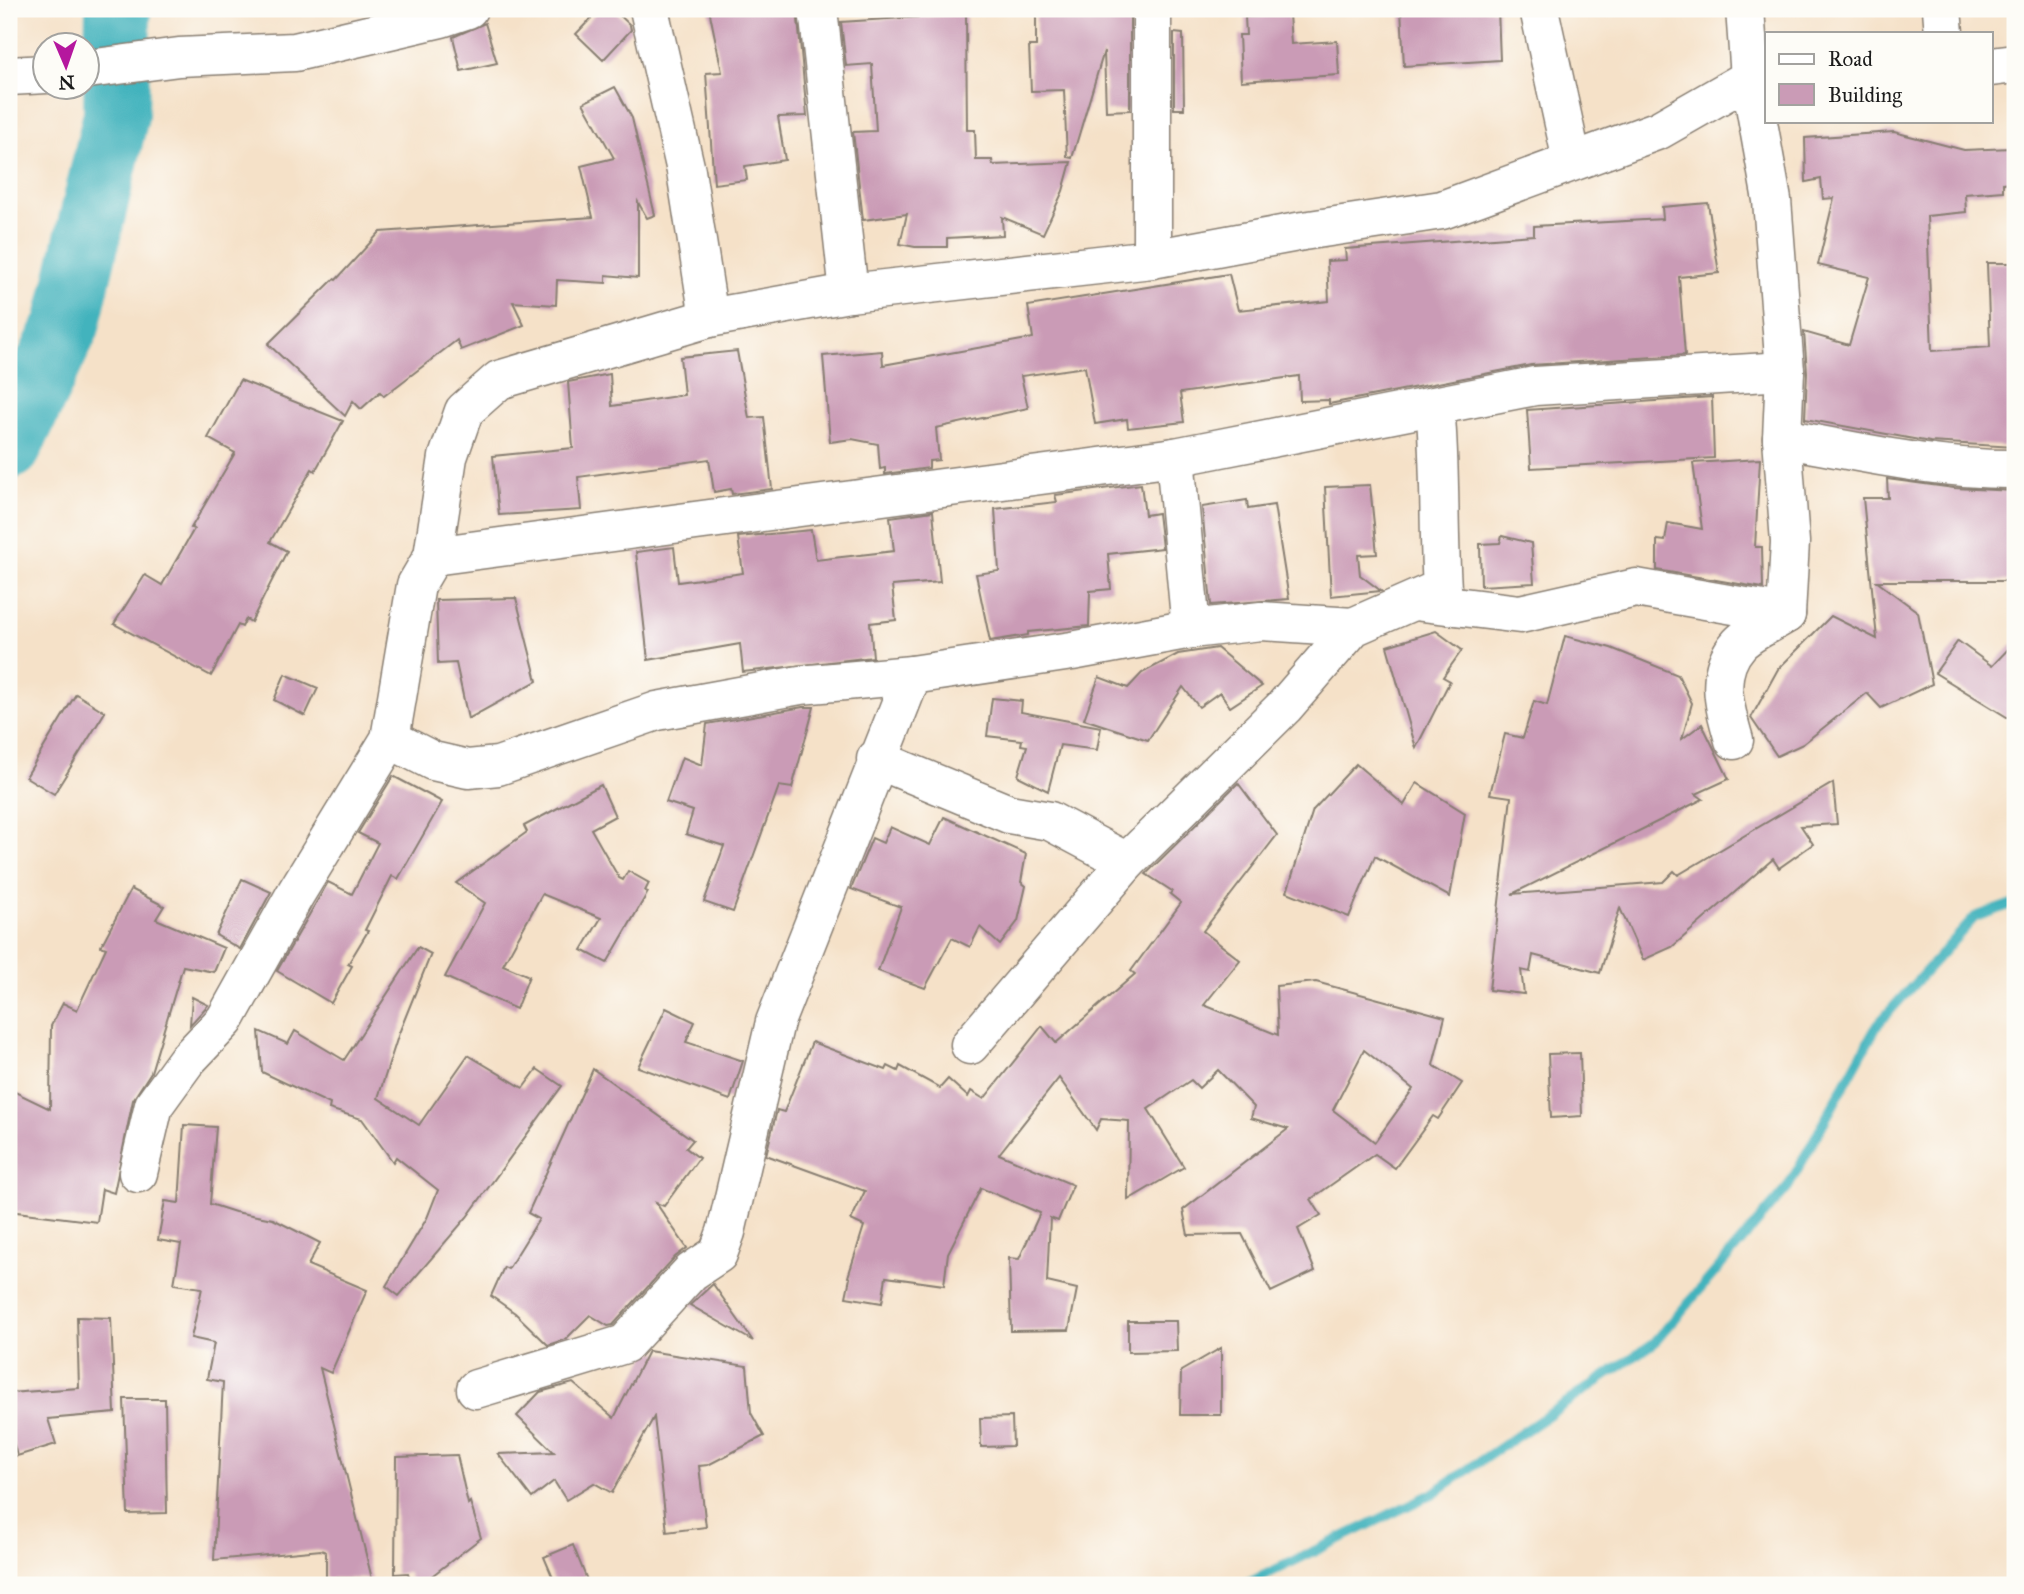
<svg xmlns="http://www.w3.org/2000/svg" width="2024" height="1594" font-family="'IM FELL Great Primer',serif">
  <rect width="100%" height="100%" fill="#fdfcf7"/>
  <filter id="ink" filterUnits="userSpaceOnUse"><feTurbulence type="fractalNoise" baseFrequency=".0143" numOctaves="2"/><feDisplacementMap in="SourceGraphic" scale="14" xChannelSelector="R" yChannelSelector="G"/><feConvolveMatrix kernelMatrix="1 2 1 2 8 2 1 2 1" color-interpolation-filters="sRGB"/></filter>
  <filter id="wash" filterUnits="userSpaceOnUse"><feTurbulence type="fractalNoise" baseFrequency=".00686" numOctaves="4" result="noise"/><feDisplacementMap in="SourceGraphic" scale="28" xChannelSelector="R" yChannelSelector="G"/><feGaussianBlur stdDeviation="1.57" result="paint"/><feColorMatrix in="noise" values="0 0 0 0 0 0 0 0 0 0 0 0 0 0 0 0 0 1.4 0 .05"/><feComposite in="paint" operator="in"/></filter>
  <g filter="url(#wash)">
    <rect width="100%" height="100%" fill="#f5e1c8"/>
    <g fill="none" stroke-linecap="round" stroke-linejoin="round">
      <!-- stream -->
      <polyline stroke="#43b3bd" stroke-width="10" points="1244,1585 1432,1494 1654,1343 1788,1187 1878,1024 1975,917 2015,903"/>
      <!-- river -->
      <polyline stroke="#43b3bd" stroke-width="66" points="9,447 67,325 116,115 118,9"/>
    </g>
    <g id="blocks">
      <!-- building -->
      <g fill="#ca9bb6" fill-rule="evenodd">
        <polygon points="600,9 613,9 630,25 631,30 603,60 576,34"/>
        <polygon points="709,9 797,9 807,116 778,117 785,160 745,166 747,180 714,184 706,73 722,72"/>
        <polygon points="1036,9 1130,9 1130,110 1106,111 1104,51 1072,158 1067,157 1064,90 1031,91 1029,46 1036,46"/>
        <polygon points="1401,9 1498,9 1500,60 1404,66"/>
        <polygon points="966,14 967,130 975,130 976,160 992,160 993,165 1071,162 1063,191 1043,234 1002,217 1003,235 947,238 947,247 915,247 900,244 907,214 863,220 853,132 876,131 872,64 846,66 841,22"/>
        <polygon points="1289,14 1291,44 1337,41 1339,75 1241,81 1239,35 1246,35 1245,17"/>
        <polygon points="485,23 497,63 461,71 453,37"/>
        <polygon points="1174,33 1183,34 1184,109 1174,109"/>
        <polygon points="615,87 632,118 655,215 647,218 638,202 638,278 606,275 606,283 557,280 556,305 513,302 524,325 461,350 457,340 384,396 380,392 361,409 353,401 345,416 268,344 334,279 336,280 380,232 593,217 581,166 614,158 583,103"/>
        <polygon points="1894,132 1964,150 2011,148 2014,182 2003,183 2003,191 1965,194 1966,212 1927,216 1932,351 1990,347 1987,263 2015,263 2015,447 1930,442 1805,419 1807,372 1804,332 1849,345 1869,277 1818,265 1834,198 1823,199 1821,179 1806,182 1805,138"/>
        <polygon points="1708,203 1719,273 1679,277 1685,355 1531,365 1329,404 1329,400 1300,401 1299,376 1180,393 1184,422 1128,428 1127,419 1095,424 1085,367 1021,376 1028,408 936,428 939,460 929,461 929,468 885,474 885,468 880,469 878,444 852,439 830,442 823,356 882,351 883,365 1033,338 1028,306 1229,274 1238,310 1329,301 1327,261 1346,260 1345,249 1534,235 1534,226 1663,219 1662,207"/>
        <polygon points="737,351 749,418 764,417 772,489 732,494 731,489 714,492 709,459 578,477 581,510 499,515 493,456 573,448 568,382 610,374 612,406 684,395 680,357"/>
        <polygon points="240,380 343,421 315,471 312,469 270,542 287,551 251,622 246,619 242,627 238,625 211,676 114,624 145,575 162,585 194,529 191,528 235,453 208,438"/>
        <polygon points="1712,397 1714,458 1531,468 1527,410"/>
        <polygon points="1760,459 1755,547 1762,547 1763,588 1657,570 1657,540 1665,541 1668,523 1702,529 1693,463"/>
        <polygon points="1887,479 1954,488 2015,491 2015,581 1876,581 1918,612 1932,684 1881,708 1867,693 1803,744 1777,756 1751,718 1778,669 1831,616 1877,639 1863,498 1888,498"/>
        <polygon points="1141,484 1145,515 1158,513 1162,548 1108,554 1111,589 1090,591 1089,626 1028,632 1028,635 990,641 976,574 999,571 995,509 1057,502 1055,495"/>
        <polygon points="1370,485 1377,554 1358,555 1360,575 1381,591 1331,596 1325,487"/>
        <polygon points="1247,500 1248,509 1274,505 1289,599 1211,605 1202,507"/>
        <polygon points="933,511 940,582 892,586 896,620 870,623 873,657 743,672 740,644 648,660 636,552 674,547 678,582 743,573 738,537 811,530 816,560 894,551 890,517"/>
        <polygon points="1502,536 1531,543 1534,583 1481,586 1480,544 1500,543"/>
        <polygon points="516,598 537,681 468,719 456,663 438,664 436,600"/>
        <polygon points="1436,631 1462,650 1443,677 1450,681 1416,748 1387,646"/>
        <polygon points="1565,636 1611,648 1678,675 1692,703 1682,739 1702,724 1729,779 1696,794 1703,799 1512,894 1663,882 1674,871 1678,875 1833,783 1837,824 1801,826 1813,844 1779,868 1773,859 1672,947 1643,960 1620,908 1600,973 1533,955 1530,972 1521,970 1524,994 1489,990 1511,797 1490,794 1505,734 1523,738 1534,701 1547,705"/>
        <polygon points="1958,641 1992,666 2015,642 2015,722 1935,673"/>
        <polygon points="1217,648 1262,686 1230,707 1220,692 1199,707 1183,687 1148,740 1084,719 1099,677 1128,688 1142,673 1178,654"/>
        <polygon points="285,674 318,688 305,716 274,700"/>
        <polygon points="76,694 105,712 54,794 26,777"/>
        <polygon points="992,698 1022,701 1021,712 1101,727 1097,750 1060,745 1048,791 1018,776 1027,746 1021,745 1022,740 987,736"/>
        <polygon points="803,707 814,707 792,788 779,786 733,912 704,902 724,846 686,834 693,811 666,802 682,757 702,765 707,724"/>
        <polygon points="1356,764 1404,805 1417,783 1465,813 1450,897 1375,856 1349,917 1287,892 1313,810"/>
        <polygon points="393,776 442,802 398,879 392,876 365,930 368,931 348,964 352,966 331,1003 277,971 328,882 352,894 378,843 358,833"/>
        <path d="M1238 783 1277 835 1203 931 1240 960 1204 1005 1278 1035 1276 986 1316 982 1445 1017 1433 1065 1462 1083 1438 1119 1433 1116 1395 1168 1375 1154 1311 1199 1321 1215 1298 1229 1315 1271 1271 1292 1242 1234 1188 1235 1183 1210 1288 1129 1251 1118 1254 1107 1218 1070 1199 1088 1191 1080 1148 1109 1184 1167 1128 1200 1129 1121 1101 1119 1096 1130 1059 1078 999 1154 1073 1185 1058 1221 1050 1218 1047 1282 1077 1289 1069 1330 1011 1331 1009 1258 1019 1259 1040 1213 981 1188 948 1253 944 1285 886 1277 882 1303 846 1297 850 1278 848 1277 864 1226 851 1220 865 1191 766 1155 777 1110 784 1112 812 1042 886 1070 888 1066 898 1071 900 1066 940 1088 948 1079 968 1097 971 1091 984 1099 1042 1026 1056 1043 1135 974 1131 971 1181 903 1170 894 1172 891 1146 874ZM1364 1050 1413 1089 1375 1142 1333 1110Z"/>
        <polygon points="601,785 615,816 591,829 619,878 623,880 628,871 649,883 645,891 648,892 607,963 582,950 601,918 542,894 503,965 529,976 516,1009 445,977 485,903 456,883 527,832 524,826"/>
        <polygon points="944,817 1026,854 1021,882 1026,886 1018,921 1000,945 980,927 970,947 952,938 925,988 878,971 901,907 851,889 872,838 883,843 890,827 930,845"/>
        <polygon points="242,879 271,892 240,949 216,935"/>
        <polygon points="131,889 164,906 156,919 224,948 214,972 183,966 151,1072 133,1100 114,1193 102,1189 97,1222 9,1211 9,1089 50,1109 51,1026 63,1003 77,1010 106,948 101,946"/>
        <polygon points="418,947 431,954 399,1033 378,1098 419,1125 468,1055 523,1088 537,1069 562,1086 467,1217 399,1296 386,1286 427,1218 438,1190 396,1157 393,1162 362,1119 329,1109 330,1104 262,1072 259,1031 288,1044 295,1031 344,1060"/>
        <polygon points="192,997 208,1005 190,1025"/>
        <polygon points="666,1008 695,1022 686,1042 743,1061 730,1100 638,1067"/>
        <polygon points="1580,1053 1582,1116 1551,1118 1548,1054"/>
        <polygon points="593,1069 693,1140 686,1148 699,1158 664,1206 656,1203 687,1248 675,1257 613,1325 608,1326 590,1315 566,1339 548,1345 515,1313 491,1296 504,1267 508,1269 539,1219 528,1213"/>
        <polygon points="184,1125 216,1127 210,1204 235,1212 273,1219 320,1243 308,1265 367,1290 331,1373 320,1368 372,1579 326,1578 326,1552 321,1550 214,1560 223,1382 207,1379 214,1343 191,1338 202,1288 174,1284 181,1244 158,1240 165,1201 179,1203"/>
        <polygon points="713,1284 753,1341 690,1305"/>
        <polygon points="77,1317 111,1318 115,1413 48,1419 56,1444 17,1456 9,1426 9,1393 79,1388"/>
        <polygon points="1128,1321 1176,1321 1177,1351 1128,1352"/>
        <polygon points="1221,1348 1221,1415 1180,1415 1181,1371"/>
        <polygon points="648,1351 747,1366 751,1413 764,1436 708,1465 699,1466 706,1527 667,1532 654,1417 612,1493 594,1483 566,1500 554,1481 532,1498 498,1454 554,1452 517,1416 540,1392 573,1383 614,1418"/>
        <polygon points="124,1399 165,1399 167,1513 128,1514"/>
        <polygon points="1012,1417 1013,1446 981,1447 980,1418"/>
        <polygon points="457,1455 468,1504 470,1502 481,1538 420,1585 412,1585 408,1573 395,1574 396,1457"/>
        <polygon points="573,1545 589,1585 556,1585 544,1557"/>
      </g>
    </g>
  </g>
  <g filter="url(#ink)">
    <use href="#blocks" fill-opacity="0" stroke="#887e72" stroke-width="2"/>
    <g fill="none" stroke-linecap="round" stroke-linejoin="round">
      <!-- minor casing -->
      <g stroke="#887e72" stroke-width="41">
        <g id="minor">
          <polyline points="649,9 686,171 709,318"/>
          <polyline points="818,9 849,293"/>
          <polyline points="1152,9 1152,259"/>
          <polyline points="1539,9 1572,161"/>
          <polyline points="1942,9 1944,33"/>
          <polyline points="1991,67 2015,64"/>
          <polyline points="88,69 179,57 295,52 441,18 468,9"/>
          <polyline points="9,76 46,74"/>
          <path d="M1782 438C1860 452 1936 470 2015 469"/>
          <polyline points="1175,457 1191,629"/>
          <polyline points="433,556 1175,457 1535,386 1785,371"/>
          <polyline points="1414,601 1520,614 1636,588 1786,614"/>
          <polyline points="390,739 433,761 468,769 498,766 657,711 800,685 912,675 1072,651 1191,629 1261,621 1353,627"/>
          <path d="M1734 740C1725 708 1713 673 1739 644 1750 632 1772 623 1786 614L1790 542 1782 438 1785 371 1772 200 1750 78 1745 9"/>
          <polyline points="876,759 1009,814 1050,821 1127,862"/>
          <path d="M970 1045 1127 862 1284 707 1353 627 1442 588C1438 527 1441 467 1435 406"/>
          <polyline points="138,1173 154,1105 186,1061 225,1020 296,893 390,739 416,585 433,556 448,457 464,411 499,380 709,318 849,293 1152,259 1303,231 1442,210 1659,130 1750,78 1767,78"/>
          <polyline points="476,1389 625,1344 691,1272 718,1254 726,1232 775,1022 912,675"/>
        </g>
      </g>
      <!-- minor -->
      <use href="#minor" stroke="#fff" stroke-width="38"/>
    </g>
  </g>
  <!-- margin -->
  <rect width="2024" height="1594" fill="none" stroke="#fdfcf7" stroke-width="35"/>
  <!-- legend -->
  <rect x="1765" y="32" width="228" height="91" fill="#fdfcf7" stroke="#a3a29f" stroke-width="2"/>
  <rect x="1779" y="54" width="35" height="10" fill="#ffffff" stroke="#a3a29f" stroke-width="2"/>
  <text x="1828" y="66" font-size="21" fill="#1c1c1c">Road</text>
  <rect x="1779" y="84" width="35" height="21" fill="#ca9bb6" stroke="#a3a29f" stroke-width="2"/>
  <text x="1828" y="102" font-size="21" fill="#1c1c1c">Building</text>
  <!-- north arrow -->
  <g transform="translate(66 66) rotate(178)"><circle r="33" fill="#fdfcf7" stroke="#a3a29f" stroke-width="2"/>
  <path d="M0-5L12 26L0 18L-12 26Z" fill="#b5179e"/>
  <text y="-10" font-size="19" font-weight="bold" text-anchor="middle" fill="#1c1c1c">N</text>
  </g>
</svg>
